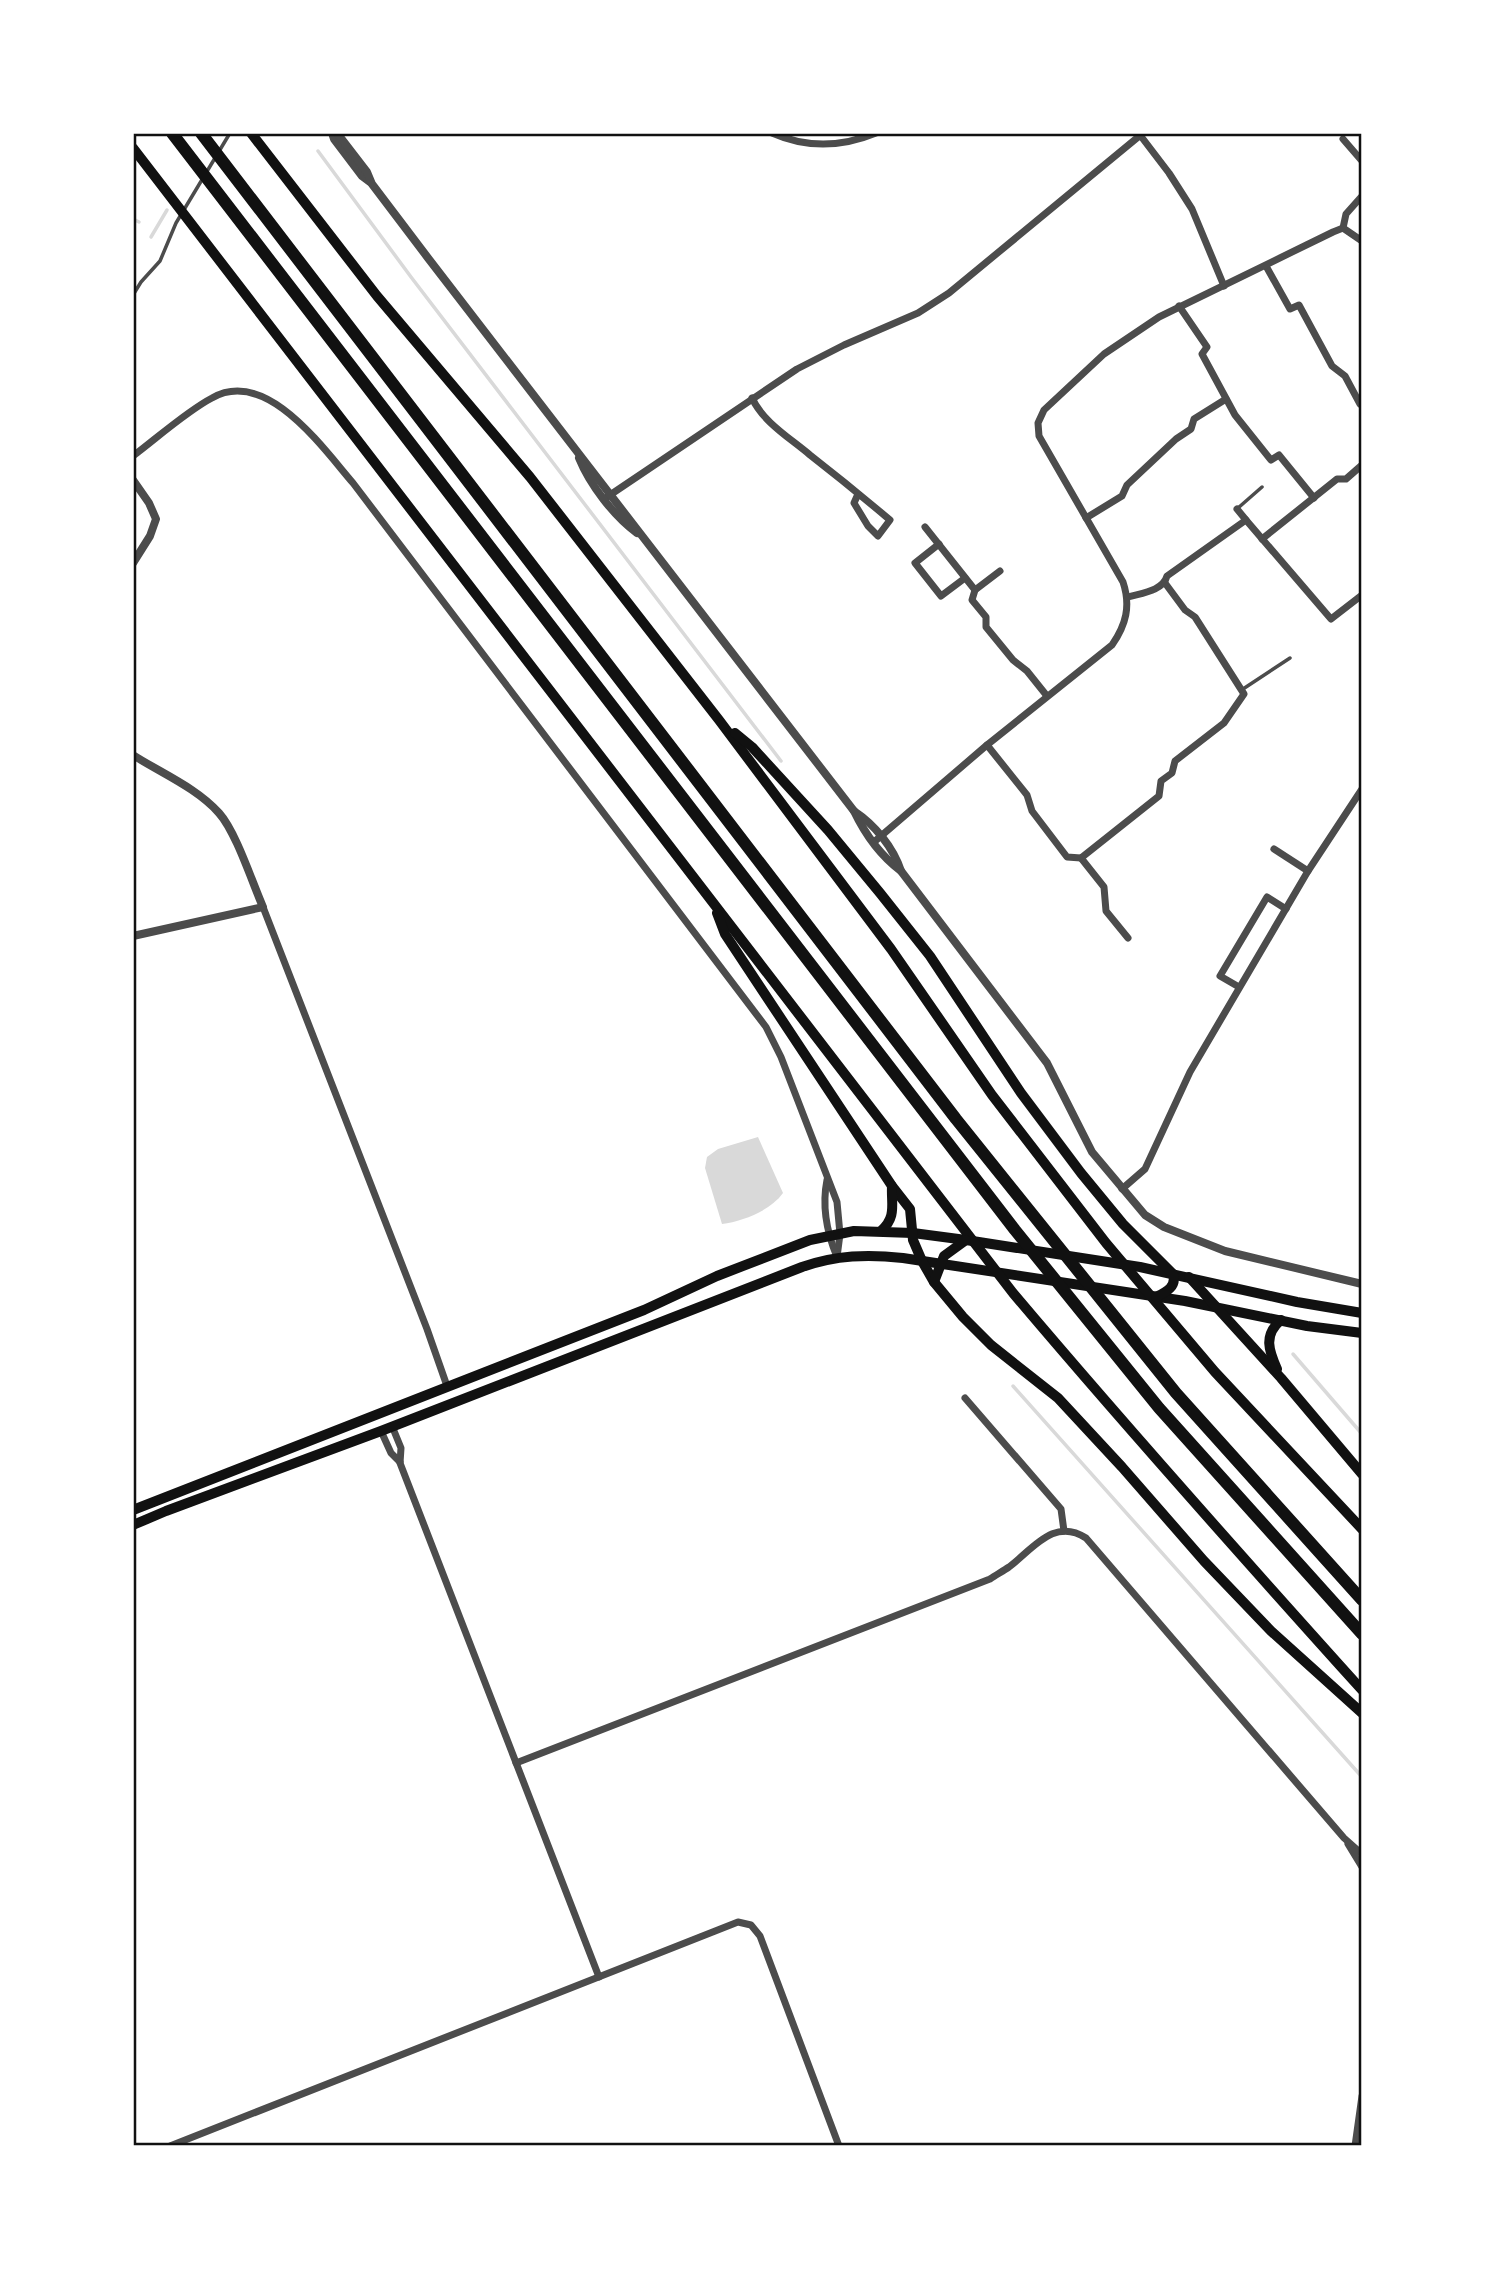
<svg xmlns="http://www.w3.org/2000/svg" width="1495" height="2279" font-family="'Times New Roman',serif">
  <rect width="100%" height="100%" fill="#fff"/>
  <!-- water -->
  <path fill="#d9d9d9" d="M758 1137 783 1193C770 1211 743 1221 722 1224L705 1168 707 1157 718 1149Z"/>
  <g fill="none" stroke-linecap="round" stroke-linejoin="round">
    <!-- stream -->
    <g stroke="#d9d9d9" stroke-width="3.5">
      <polyline points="318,151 411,277 781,761"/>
      <polyline points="133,219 139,222"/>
      <polyline points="151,237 167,210"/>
      <polyline points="1293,1354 1362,1434"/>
      <polyline points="1013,1386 1362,1777"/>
    </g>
    <!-- service -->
    <g stroke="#4c4c4c" stroke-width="3.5">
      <polyline points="133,295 141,282 160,261 176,223 230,133"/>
      <polyline points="1238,508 1262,487"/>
      <polyline points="1243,689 1290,658"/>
    </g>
    <!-- minor -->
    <g stroke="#4c4c4c" stroke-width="7">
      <path d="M772 133C806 148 842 147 876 133"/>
      <polyline points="1140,135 1169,173 1192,209 1224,286"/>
      <polyline points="1343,139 1362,161"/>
      <polyline points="1343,228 1346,214 1362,196"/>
      <polyline points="1266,266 1290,309 1299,305 1332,366 1345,376 1360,404 1362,403"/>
      <polyline points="1179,306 1207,347 1202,354 1235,415 1271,460 1279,455 1314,498"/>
      <path d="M752 398C763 422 790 438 810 455 837 476 864 498 890 520L878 536 868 526 854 503 858 494"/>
      <path d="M133 456C157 438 187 411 212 398 266 367 322 447 353 483L766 1027 781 1057 837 1202 840 1234 837 1257"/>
      <polyline points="607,497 797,369 844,345 918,313 949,293 1143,133"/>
      <polyline points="1237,509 1246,520"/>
      <polyline points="1086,518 1122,496 1127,485 1176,439 1191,429 1194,419 1226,399"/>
      <polyline points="925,527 975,590"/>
      <polyline points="1262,539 1337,479 1346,479 1362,465"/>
      <polyline points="939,544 915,563 941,596 965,578"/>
      <polyline points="1000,571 975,590 972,600 986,617 986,627 1013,660 1027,671 1047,696"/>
      <path d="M1128 597C1141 593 1163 591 1167 576L1246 520 1331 619 1362 595"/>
      <polyline points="987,745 1027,795 1032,811 1067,857 1081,858 1159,796 1161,781 1172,773 1175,761 1224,723 1244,694 1195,617 1185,610 1165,583"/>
      <path d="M874 842 987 745 1112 645C1126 625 1131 606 1123 582L1039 436 1038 423 1044 410 1104 354 1159 317 1333 232 1343 228 1362 241"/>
      <polyline points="1274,849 1308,871"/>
      <polyline points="1081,858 1104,887 1106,911 1128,938"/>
      <polyline points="263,907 427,1329 447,1386"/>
      <polyline points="1239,987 1220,976 1267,897 1286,909"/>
      <path d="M827 1180C822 1205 827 1233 837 1257"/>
      <polyline points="1122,1189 1145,1169 1190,1072 1308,871 1362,789"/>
      <polyline points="965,1398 1061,1509 1064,1531"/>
      <polyline points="392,1426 401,1448 400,1463 599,1977"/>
      <polyline points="381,1431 391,1453 400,1462"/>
      <path d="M516 1763 990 1579C996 1575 1003 1571 1009 1567 1033 1549 1054 1517 1086 1538L1344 1838 1362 1854"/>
      <polyline points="1348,1844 1362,1867"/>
      <polyline points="170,2146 738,1922 751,1925 760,1936 839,2146"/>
      <polyline points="1355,2146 1362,2096"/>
    </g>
    <!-- tertiary -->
    <g stroke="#4c4c4c" stroke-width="8">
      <polyline points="332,133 334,139 362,176 370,182"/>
      <path d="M337 133 367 172 372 184 428 258 854 811C865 834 881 856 901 871L1047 1063 1092 1152 1145 1215 1164 1227 1225 1251 1362 1284"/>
      <path d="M579 458C590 485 614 516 637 533"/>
      <polyline points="133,480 149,503 156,519 150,536 133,563"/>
      <path d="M133 755C161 773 197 788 219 813 236 832 252 882 263 907L133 936"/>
      <path d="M854 811C875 825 893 847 901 871"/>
    </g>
    <!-- secondary -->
    <g stroke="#111" stroke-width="10">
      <polyline points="133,1510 644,1310 717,1276 810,1240 854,1231 913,1233 966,1240 1140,1267 1297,1302 1362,1313"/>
      <path d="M133 1525 166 1511 381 1431 802 1267C836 1255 868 1254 903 1258L1185 1301 1307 1326 1362 1333"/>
    </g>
    <!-- trunk -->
    <g stroke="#111" stroke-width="10">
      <polyline points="251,133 377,296 530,477 719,720 891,949 992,1095 1106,1243 1215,1372 1362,1529"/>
      <path d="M133 148 1013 1293C1127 1428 1244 1559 1362 1690"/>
      <path d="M735 733 752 747 828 830 880 893 930 956 1021 1093 1081 1173 1123 1224 1173 1274C1177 1287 1166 1292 1156 1297"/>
      <polyline points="717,913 725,934 892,1186 910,1209 913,1240 922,1261 934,1282 963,1317 991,1345 1058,1398 1122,1467 1204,1561 1271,1631 1362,1713"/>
      <path d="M881 1231C897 1217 891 1204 892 1186"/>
      <polyline points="1189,1277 1281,1378 1362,1474"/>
      <polyline points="934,1282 944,1256 966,1240"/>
      <path d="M1277 1369C1269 1351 1263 1335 1281 1320"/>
    </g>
    <!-- motorway -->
    <g stroke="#111" stroke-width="12">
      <polyline points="172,133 1015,1230 1159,1408 1362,1634"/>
      <polyline points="201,133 956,1119 1176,1393 1362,1600"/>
    </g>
  </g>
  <!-- border -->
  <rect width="1495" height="2279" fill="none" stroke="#ffffff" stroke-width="270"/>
  <rect x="135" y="135" width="1225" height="2009" fill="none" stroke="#111" stroke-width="2.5"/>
</svg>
